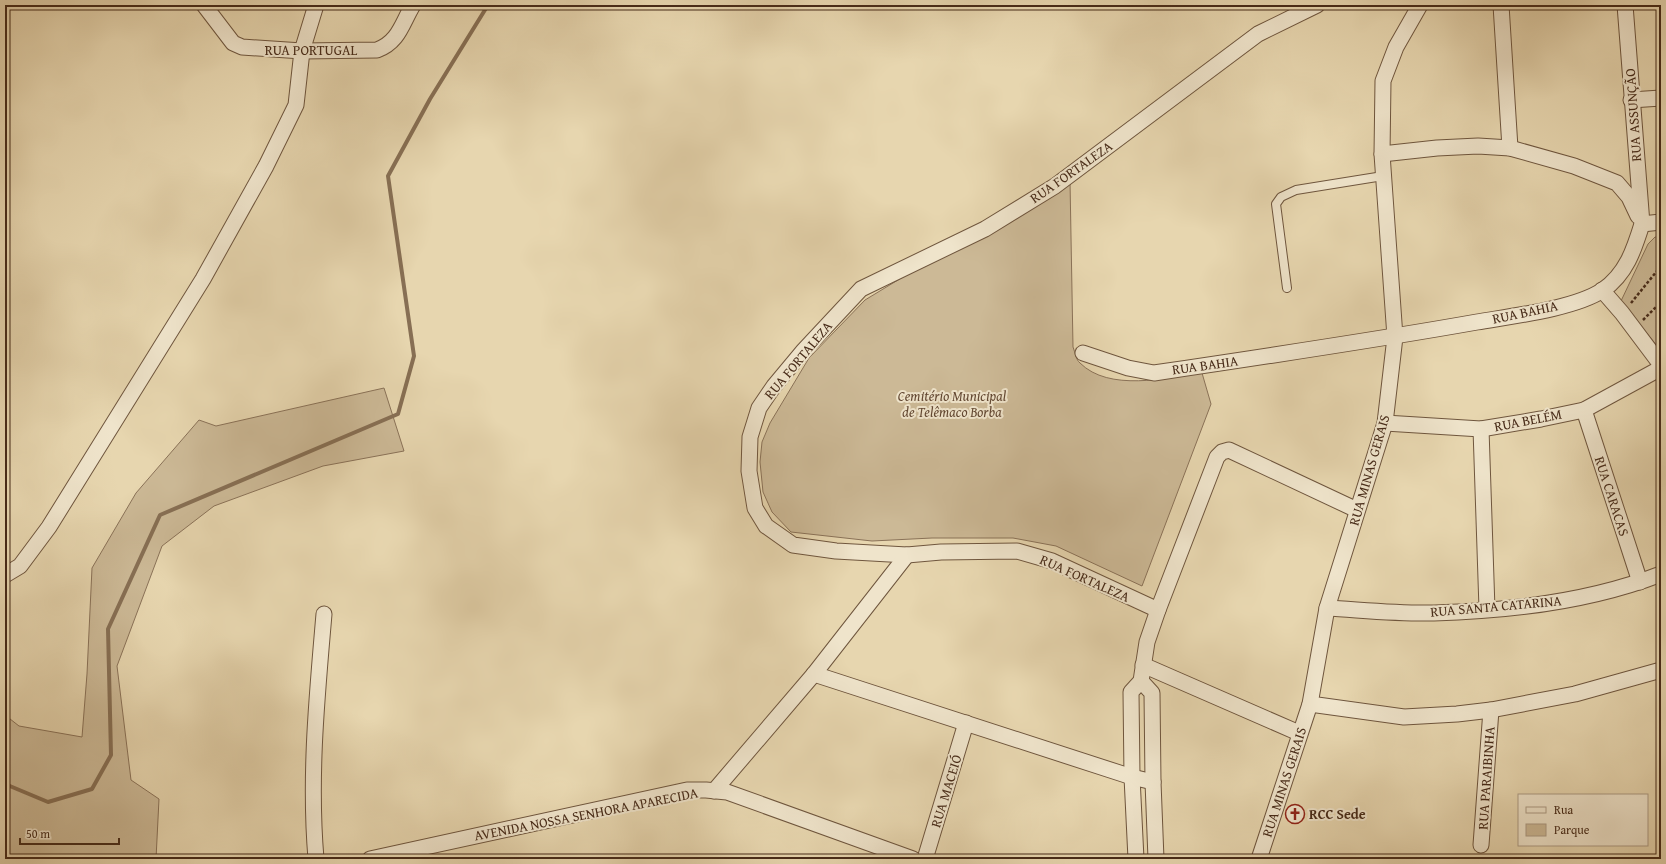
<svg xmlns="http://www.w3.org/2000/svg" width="1666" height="864" font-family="'Gentium Book Plus',serif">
  <rect width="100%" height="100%" fill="#e7d6af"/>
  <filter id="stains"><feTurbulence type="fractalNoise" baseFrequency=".005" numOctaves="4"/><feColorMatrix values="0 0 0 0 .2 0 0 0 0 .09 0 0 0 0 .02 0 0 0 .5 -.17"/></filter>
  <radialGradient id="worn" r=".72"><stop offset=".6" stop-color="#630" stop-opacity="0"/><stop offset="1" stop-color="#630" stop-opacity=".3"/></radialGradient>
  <!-- green -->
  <g fill="#ccb996" stroke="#8a7258">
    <path d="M1070 181 1073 347C1075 352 1076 360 1080 363 1109 392 1166 378 1202 373L1211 404 1142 586 1056 546 1013 538H932L872 541 791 532 772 512 763 492 760 462 762 442 770 423 809 358 865 300 926 263Z"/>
    <polygon points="1655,237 1661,237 1661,351 1621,301 1648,244"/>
    <polygon points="384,388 404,451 323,466 214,506 162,546 117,666 131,780 159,799 156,859 5,859 5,715 19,726 82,737 87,674 92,568 136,493 199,420 216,426"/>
  </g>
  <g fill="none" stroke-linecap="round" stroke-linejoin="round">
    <!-- stream -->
    <polyline stroke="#876f54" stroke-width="4" points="5,784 48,802 92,789 111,755 108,629 160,515 398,414 414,356 388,176 430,99 488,5"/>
    <!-- lane casing -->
    <g stroke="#6f563e" stroke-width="10">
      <polyline id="lane" points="1287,288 1276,204 1281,197 1296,190 1383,176"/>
    </g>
    <!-- street casing -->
    <g stroke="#6f563e" stroke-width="17">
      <g id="street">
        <path d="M204 5 233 43 242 47 302 51 377 50C399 42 402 23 413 5"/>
        <polyline points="1501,5 1510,148"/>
        <polyline points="1631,100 1661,98"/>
        <polyline points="1382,154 1437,148 1478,146 1510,148 1574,166 1617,183 1629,197 1638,216"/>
        <polyline points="1642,224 1661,222"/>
        <polyline points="1602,290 1622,313 1661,365"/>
        <path d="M1083 353 1128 368 1154 373C1262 357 1370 341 1477 322 1512 316 1574 309 1603 290 1626 274 1634 250 1642 224L1625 5"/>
        <polyline points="1584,410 1640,582"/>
        <polyline points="1385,423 1481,429 1541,419 1584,410 1661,368"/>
        <polyline points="1481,429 1487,609"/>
        <polyline points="5,575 20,566 49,527 203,279 266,166 296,105 302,51 316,5"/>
        <path d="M1327 608C1362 610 1399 614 1434 613 1510 611 1589 602 1661 574"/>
        <polyline points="1158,610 1052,561 1017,551 941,552 907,555 836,551 793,545 766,526 755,508 749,471 750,437 759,408 774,386 804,350 861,289 985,229 1055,186 1258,34 1317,5"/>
        <polyline points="1143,665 1299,733"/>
        <polyline points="814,674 1132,777 1153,782"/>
        <polyline points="1141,681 1152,693 1153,782 1156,859"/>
        <polyline points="1310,704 1404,717 1457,714 1491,710 1575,694 1661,670"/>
        <polyline points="714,791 814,674 907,555"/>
        <polyline points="1481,845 1491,710"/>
        <path d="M316 859C309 777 317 696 324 614"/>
        <polyline points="370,859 687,790 706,790 727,792 913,859"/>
        <polyline points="925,859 966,723"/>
        <polyline points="1136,859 1132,777 1131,692 1141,681 1147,642 1158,610 1217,457 1222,452 1229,450 1357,510"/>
        <polyline points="1259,859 1310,704 1327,608 1385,423 1395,337 1382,154 1383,81 1396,47 1420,5"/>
      </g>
    </g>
    <!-- path -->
    <g stroke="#472b19" stroke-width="2.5" stroke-dasharray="3 2" stroke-linecap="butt">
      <polyline points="1631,303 1661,266"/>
      <polyline points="1643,320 1656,307 1661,311"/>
    </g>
    <!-- lane -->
    <use href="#lane" stroke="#efe4cb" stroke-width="8"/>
    <!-- street -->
    <use href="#street" stroke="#efe4cb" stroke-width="15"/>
  </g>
  <!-- icons -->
  <defs>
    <g id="church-ring" transform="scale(1)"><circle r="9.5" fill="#efe4cb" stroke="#8f2418" stroke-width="1.5"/><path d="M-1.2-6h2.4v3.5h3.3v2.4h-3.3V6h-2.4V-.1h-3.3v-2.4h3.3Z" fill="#8f2418"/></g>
  </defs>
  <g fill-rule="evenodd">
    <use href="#church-ring" x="1295" y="814"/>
  </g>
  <g text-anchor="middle" stroke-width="4" stroke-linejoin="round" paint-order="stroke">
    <!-- street labels -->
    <g font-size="14" fill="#472b19" stroke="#efe4cb">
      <text x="311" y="55">RUA PORTUGAL</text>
      <text transform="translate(1633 115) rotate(-94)" y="5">RUA ASSUNÇÃO</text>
      <text transform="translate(1071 172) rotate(-35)" y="5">RUA FORTALEZA</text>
      <text transform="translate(1525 312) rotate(-12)" y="5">RUA BAHIA</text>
      <text transform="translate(798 360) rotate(-50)" y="5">RUA FORTALEZA</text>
      <text transform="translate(1205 365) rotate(-8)" y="5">RUA BAHIA</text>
      <text transform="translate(1528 420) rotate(-11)" y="5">RUA BELÉM</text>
      <text transform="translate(1369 470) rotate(-74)" y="5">RUA MINAS GERAIS</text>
      <text transform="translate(1612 496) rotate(72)" y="5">RUA CARACAS</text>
      <text transform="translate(1085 578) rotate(24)" y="5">RUA FORTALEZA</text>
      <text transform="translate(1496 606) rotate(-5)" y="5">RUA SANTA CATARINA</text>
      <text transform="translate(1486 778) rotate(-86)" y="5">RUA PARAIBINHA</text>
      <text transform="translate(1284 782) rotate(-72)" y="5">RUA MINAS GERAIS</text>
      <text transform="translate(946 791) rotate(-73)" y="5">RUA MACEIÓ</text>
      <text transform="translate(586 814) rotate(-11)" y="5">AVENIDA NOSSA SENHORA APARECIDA</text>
    </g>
    <!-- park labels -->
    <g font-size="14" font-style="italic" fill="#624732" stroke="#efe4cb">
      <text x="952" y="401">Cemitério Municipal<tspan x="952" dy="16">de Telêmaco Borba</tspan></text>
    </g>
    <!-- poi labels -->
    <g font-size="14" font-weight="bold" fill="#472b19" stroke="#efe4cb" text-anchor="start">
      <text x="1309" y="819">RCC Sede</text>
    </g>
  </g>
  <!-- margin -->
  <rect width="1666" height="864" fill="none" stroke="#e7d6af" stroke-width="20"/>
  <rect x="6" y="6" width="1654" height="852" fill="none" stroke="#472b19" stroke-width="2"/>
  <rect x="10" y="10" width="1646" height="844" fill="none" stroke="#472b19"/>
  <!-- legend -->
  <rect x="1518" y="794" width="130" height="52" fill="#efe4cb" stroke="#ac9a84"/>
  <rect x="1526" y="807" width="20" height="6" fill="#efe4cb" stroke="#ac9a84"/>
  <text x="1554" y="814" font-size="12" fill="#472b19">Rua</text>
  <rect x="1526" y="824" width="20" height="12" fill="#ccb996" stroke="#ac9a84"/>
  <text x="1554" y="834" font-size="12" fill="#472b19">Parque</text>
  <!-- scale -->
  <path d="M20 838v6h99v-6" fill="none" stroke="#472b19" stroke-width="2"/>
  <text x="26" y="838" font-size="12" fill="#472b19" stroke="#efe4cb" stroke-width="3" paint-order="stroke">50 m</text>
  <rect width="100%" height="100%" filter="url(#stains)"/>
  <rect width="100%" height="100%" fill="url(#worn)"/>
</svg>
